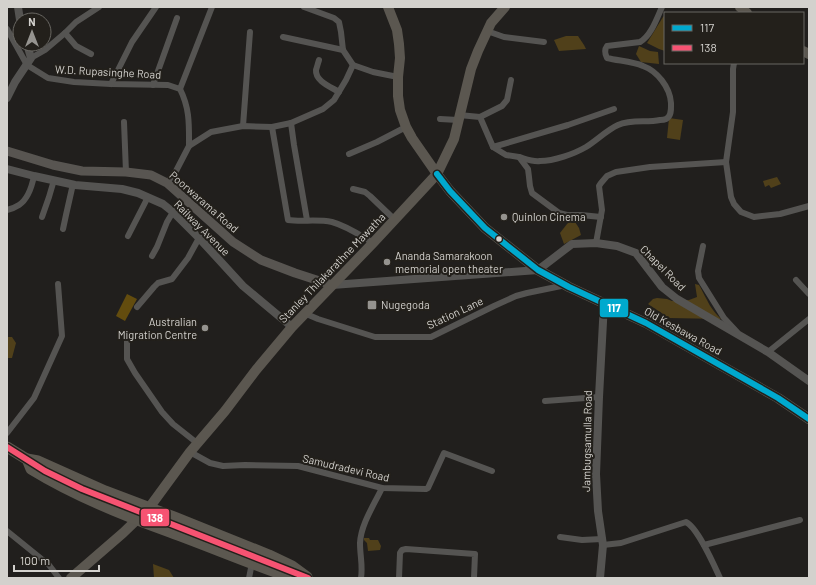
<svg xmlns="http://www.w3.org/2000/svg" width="816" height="585" font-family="Barlow,sans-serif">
  <rect width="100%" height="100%" fill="#211f1d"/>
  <!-- green -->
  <g fill="#50401a">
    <polygon points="665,15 665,51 659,49 647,43 663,17"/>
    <polygon points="566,36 578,36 584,45 586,49 559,51 554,40"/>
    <polygon points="639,46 650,51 658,52 659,64 641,62 636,54"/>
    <polygon points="669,118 683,120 680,140 667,138"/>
    <polygon points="777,177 781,184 771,188 769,185 765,187 763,181"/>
    <polygon points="573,219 579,228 581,235 564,244 560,233 567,224"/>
    <path d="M695 284 699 285C702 290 704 295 707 300 710 307 716 314 721 319L669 318 648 304 653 299 657 298 667 299 672 301 689 300 697 297Z"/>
    <polygon points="7,337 12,337 16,343 12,358 7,358"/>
    <polygon points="364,538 369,538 370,540 378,540 381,546 380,550 368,551 367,543 364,540"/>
    <polygon points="153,564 169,570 174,578 154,578"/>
  </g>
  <!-- water -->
  <polygon fill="#634c0e" points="127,294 137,299 125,321 116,316"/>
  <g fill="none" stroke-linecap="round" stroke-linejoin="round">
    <!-- minor -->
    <g stroke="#555452" stroke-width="6">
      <polyline points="304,7 334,18 339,22 341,32 343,50 353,65"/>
      <path d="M7 29 27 65 48 78 74 82 111 84 168 85 180 89C190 109 189 125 189 146"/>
      <polyline points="487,31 504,37 544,42"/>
      <polyline points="65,33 76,46 91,54"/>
      <polyline points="283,37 343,50"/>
      <polyline points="31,58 45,50 65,33 76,22 99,7"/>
      <path d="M319 60C318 63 317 67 316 70 315 81 331 87 339 92"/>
      <polyline points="734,63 733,69 733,112 726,162 731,197 734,204 741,212 754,217 780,214 809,206"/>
      <polyline points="353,65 373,72 398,77"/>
      <polyline points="111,84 132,42 156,7"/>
      <polyline points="153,85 177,18"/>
      <polyline points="180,89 212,7"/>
      <polyline points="459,115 480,117 493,147 506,155 519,157 528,169 529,177 530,186 532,193 559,213 567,215 581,215 601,217"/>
      <polyline points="480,117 502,106 507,100 511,80"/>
      <polyline points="440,119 458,120"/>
      <polyline points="124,122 126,172"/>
      <polyline points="291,123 294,145 307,220"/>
      <polyline points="243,126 250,32"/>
      <path d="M272 127 288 220C302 222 317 219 332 222 347 226 360 235 373 243"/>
      <polyline points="493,147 568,125 614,109"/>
      <polyline points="349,154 377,142 406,127"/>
      <path d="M519 157C526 159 533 162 540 161 554 161 574 154 586 147 597 140 607 130 618 125 631 119 647 123 660 120 662 120 664 120 666 119 672 116 671 108 671 103 670 87 657 71 643 66 632 61 619 61 607 58 605 54 604 50 607 46L640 42C651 36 657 18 662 7"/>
      <polyline points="167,183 176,171 189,146 211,132 243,126 272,127 291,123 323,109 334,100 346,80 353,65"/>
      <polyline points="353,189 365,192 370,196 395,220"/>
      <path d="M7 210C11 209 16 207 19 205 28 199 32 186 34 176"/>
      <polyline points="42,217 49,197 54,180"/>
      <polyline points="63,229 66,215 73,184"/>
      <polyline points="128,236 148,197"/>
      <polyline points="596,243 602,210 599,186 601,183 607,176 616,172 650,167 726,162"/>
      <polyline points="703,246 698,271 699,278 724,318 737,332"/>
      <polyline points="152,256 157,247 167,222 173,212"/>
      <polyline points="796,280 809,294"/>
      <polyline points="137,307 154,287 158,283 172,279 188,258 199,238"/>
      <polyline points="304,313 318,319 375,337 431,337 494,306 516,296 527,293 566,285"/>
      <polyline points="127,339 127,359 135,373 162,412 173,424 197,443"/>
      <polyline points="768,352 809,319"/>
      <polyline points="545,401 599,397"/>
      <polyline points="7,433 34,398 62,336 58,284"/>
      <polyline points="190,452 210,463 223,466 245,465 298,466 382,488 426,489 428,488 444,453 492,471"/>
      <polyline points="7,531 49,565 59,578"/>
      <polyline points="560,537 582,540 602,539"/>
      <path d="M603 545 621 543 686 522C698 528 714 565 720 578"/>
      <polyline points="704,545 800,520"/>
      <polyline points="249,578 252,563"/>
      <path d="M361 578C363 566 360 556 360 543 361 524 374 505 382 488"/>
      <polyline points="399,578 400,553 402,550 406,549 475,554 474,578"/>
    </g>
    <!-- tertiary -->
    <g stroke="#555452" stroke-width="8">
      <polyline points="18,7 20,20"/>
      <polyline points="7,98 15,82 31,58 27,44"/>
      <polyline points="7,169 34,176 75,185 122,189 138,193 163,204 173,212 199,238 243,286 292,327"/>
      <polyline points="332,285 538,270 572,244 596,243 617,246 636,253 662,287 677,299 768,352 809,381"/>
      <polyline points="600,578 603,545 598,511 596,474 599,397 604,303"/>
    </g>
    <!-- secondary -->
    <polyline stroke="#585551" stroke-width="9" points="7,151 53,165 82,171 126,172 151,175 167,183 233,242 261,260 295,273 332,285"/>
    <!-- primary -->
    <g stroke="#5b5750" stroke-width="10">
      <polyline points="388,7 397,30 399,44 400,58 398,77 398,96 400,110 406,127 412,138 437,174 450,191 485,228 538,270 569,287 646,323 778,398 809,419"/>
      <polyline points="740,7 747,13"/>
      <polyline points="803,51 809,54"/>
      <polyline points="71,578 123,533 149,508 190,452 225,411 256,370 292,327 373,243 437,174 454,139 471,69 478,51 491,23 505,7"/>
    </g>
    <!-- trunk -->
    <g stroke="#5c5850" stroke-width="11">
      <polyline points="7,447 33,463"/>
      <polyline points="153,517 189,531"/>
      <path d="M292 578C251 564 211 547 170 532 122 515 75 496 31 469L27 459 38 461 105 491 174 517 269 555 292 566 307 577"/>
    </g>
    <!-- bus-1 casing -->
    <g stroke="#23201b" stroke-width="9">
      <polyline id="bus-1" points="437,174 450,191 485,228 538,270 569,287 646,323 778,398 809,419"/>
    </g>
    <!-- bus-2 casing -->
    <g stroke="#23201b" stroke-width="9">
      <polyline id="bus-2" points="7,447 45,471 82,489 308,578"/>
    </g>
    <!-- bus-1 -->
    <use href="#bus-1" stroke="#00a9ce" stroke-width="6"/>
    <!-- bus-2 -->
    <use href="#bus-2" stroke="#f65372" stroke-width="6"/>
  </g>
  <!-- markers -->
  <g fill="#95938f" stroke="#23201b" stroke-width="1.5">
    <circle cx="504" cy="217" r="4"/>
    <circle cx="387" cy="262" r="4"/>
    <rect x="367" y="300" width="10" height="10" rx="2"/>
    <circle cx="205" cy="328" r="4"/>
  </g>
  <circle fill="#d3d1cd" stroke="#23201b" stroke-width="1.5" cx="499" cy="239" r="3.5"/>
  <g text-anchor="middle" stroke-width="4" stroke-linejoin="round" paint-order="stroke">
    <!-- street labels -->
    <g font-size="11" fill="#d3d1cd" stroke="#23201b">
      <text transform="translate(108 72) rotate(3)" y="4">W.D. Rupasinghe Road</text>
      <text transform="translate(204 202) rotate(41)" y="4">Poorwarama Road</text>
      <text transform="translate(202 228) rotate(45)" y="4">Railway Avenue</text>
      <text transform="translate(332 268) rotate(-46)" y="4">Stanley Thilakarathne Mawatha</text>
      <text transform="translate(663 268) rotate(45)" y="4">Chapel Road</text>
      <text transform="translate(455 313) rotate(-25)" y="4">Station Lane</text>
      <text transform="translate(683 331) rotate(29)" y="4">Old Kesbawa Road</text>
      <text transform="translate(587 441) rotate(-89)" y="4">Jambugsamulla Road</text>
      <text transform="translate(346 468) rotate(13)" y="4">Samudradevi Road</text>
    </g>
    <!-- poi labels -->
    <g font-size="11" fill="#d3d1cd" stroke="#23201b" text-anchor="start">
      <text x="512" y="221">Quinlon Cinema</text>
      <text x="395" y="260">Ananda Samarakoon<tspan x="395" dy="13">memorial open theater</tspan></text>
      <text x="381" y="309">Nugegoda</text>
      <text x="197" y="326" text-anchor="end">Australian<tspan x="197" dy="13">Migration Centre</tspan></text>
    </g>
  </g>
  <g stroke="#23201b" stroke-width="1.5">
    <rect x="599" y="298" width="30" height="20" rx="4" fill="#00a9ce"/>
    <rect x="140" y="508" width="30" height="19" rx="4" fill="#f65372"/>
  </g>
  <g font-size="11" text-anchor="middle" font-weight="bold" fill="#fff">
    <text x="614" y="312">117</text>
    <text x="155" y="522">138</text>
  </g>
  <!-- border -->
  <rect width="816" height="585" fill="none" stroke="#d3d1cd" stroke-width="16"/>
  <!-- legend -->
  <rect x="664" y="12" width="140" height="52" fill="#23201b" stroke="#696762"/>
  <rect x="672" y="25" width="20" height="6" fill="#00a9ce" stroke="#696762"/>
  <text x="700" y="32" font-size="12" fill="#d3d1cd">117</text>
  <rect x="672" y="45" width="20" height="6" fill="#f65372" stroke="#696762"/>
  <text x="700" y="52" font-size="12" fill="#d3d1cd">138</text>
  <!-- north arrow -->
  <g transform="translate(32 32)"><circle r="19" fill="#23201b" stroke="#696762"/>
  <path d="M0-3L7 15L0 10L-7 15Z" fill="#95938f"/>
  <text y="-6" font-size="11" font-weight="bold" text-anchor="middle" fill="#d3d1cd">N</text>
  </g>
  <!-- scale -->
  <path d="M14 565v6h85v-6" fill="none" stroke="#d3d1cd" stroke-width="2"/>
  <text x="20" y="565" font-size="12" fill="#d3d1cd" stroke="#23201b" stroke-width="3" paint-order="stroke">100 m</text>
</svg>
